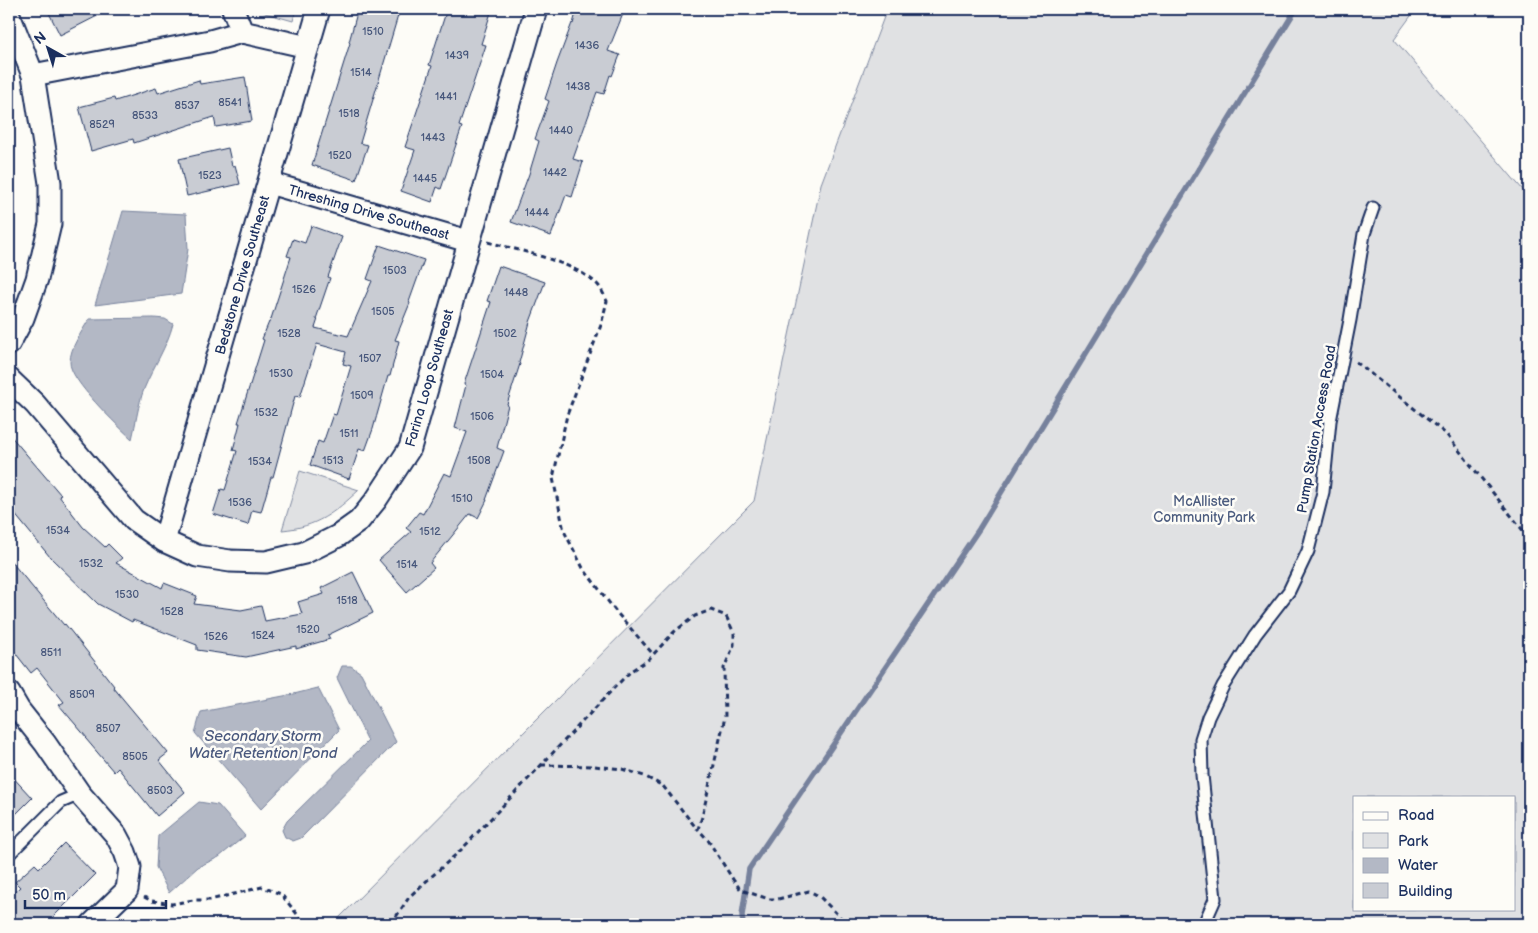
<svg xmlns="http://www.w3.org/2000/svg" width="1538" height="933" font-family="'Balsamiq Sans',sans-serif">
  <rect width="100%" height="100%" fill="#fdfcf7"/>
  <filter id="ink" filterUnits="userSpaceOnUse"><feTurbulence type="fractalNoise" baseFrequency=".02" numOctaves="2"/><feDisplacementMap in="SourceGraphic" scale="10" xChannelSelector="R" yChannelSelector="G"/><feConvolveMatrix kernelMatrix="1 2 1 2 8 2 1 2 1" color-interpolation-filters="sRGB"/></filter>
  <g filter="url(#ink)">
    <!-- green -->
    <g fill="#e0e1e3" stroke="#7e88a0" fill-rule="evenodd">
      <polygon points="260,9 296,9 293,21 265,13"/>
      <path d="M887 9H1416L1394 39 1529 197V924H333L754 501 821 184ZM1354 797H1514V909H1354Z"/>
      <path d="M300 471 359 490C334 513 317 527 282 530Z"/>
    </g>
    <!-- water -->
    <g fill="#b3b8c5" stroke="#76819c">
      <polygon points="123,211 186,214 188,249 181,294 95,305"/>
      <path d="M154 318 165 319 173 324C167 347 153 367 144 389 138 405 136 423 132 439 118 426 69 380 70 362 70 347 82 332 89 319Z"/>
      <polygon points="342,666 351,666 361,673 396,742 301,838 293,841 285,837 282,830 287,821 368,741 337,678"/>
      <polygon points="318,688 339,730 261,809 195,733 201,712 294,694"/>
      <polygon points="199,802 218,805 245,836 219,857 198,867 169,893 156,867 158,836"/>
    </g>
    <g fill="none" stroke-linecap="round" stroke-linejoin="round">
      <!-- stream -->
      <polyline stroke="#76819c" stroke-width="5.5" points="743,924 742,915 749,869 979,529 1296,9"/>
    </g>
    <!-- building -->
    <g fill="#c9ccd3" stroke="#1b2f5e">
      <polygon points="47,9 111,9 60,35"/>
      <polygon points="358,9 400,9 360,143 368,145 356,180 312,165 350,43 349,42"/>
      <polygon points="447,9 492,9 481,44 486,45 459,126 462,127 441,189 437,187 432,202 401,191 415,150 405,147 432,66 429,65"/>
      <polygon points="577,9 625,9 608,51 620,55 612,76 610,75 604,94 597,92 573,159 583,162 572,197 566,195 551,236 511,222 529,174 539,141 535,139 549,101 545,99 557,63 572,23 573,24"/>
      <polygon points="245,77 252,121 216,127 214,117 134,143 133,139 91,151 79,107 114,98 115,101 156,88 158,93 199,80 200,84"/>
      <polygon points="228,148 232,166 235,165 240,184 187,196 179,159"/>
      <polygon points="311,226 342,237 328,277 330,278 316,319 318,319 315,328 348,336 372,281 367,279 379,245 424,260 409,302 410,303 395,340 399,341 390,376 388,376 373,429 365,451 359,449 349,479 310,465 318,441 323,443 333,414 336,415 351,366 343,364 346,352 317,344 300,397 295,396 273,477 271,477 261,512 252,510 248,525 213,514 221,489 225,490 237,451 233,450 240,423 238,423 264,340 262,339 269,322 270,322 291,257 287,256 293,239 305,243"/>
      <polygon points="499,266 545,282 530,322 519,363 520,364 507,404 508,405 497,448 504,451 486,500 487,500 478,518 470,514 430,563 434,568 407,592 379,560 411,532 406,528 419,512 423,514 444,473 451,476 467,432 455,428 466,385 464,384 491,302 487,301"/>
      <polygon points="9,434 61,495 59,496 83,527 105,547 108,544 122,558 116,563 162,588 164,583 197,596 194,604 241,610 261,606 265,621 302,614 298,602 324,594 321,588 353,572 373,613 328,635 330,639 296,649 296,646 246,657 197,650 197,645 133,620 132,622 98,604 50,557 9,507"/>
      <polygon points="9,559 64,625 65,624 81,644 114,686 113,687 168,753 159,760 185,792 157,816 118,768 114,772 86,739 87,738 59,705 64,702 37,668 31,673 9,645"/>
      <polygon points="9,773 32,798 9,821"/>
      <polygon points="64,843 95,875 46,924 9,924 9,897 20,887 15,882 35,864 39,868"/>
    </g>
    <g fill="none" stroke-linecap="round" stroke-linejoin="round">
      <!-- lane casing -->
      <g stroke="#1b2f5e" stroke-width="15">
        <g id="lane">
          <polyline points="9,854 61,802 80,794"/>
          <polyline points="1204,924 1215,899 1202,775 1201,739 1208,717 1223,686 1255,635 1289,591 1308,551 1323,492 1330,421 1350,320 1364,234 1373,208"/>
        </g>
      </g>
      <!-- street casing -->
      <g stroke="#1b2f5e" stroke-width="25">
        <g id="street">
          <polyline points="233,9 242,32"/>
          <polyline points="9,15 33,75 50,183 50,224 37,279 23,318 9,344"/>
          <polyline points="33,75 210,41 242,32 308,47"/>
          <polyline points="269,183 468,241"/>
          <polyline points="9,379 35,404 134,520 164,541 197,556 230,561 266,562 304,553 338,536 359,521 376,500 410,448 536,9"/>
          <polyline points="164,541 319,9"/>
          <polyline points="9,693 19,710 45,743 80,794 116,835 125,852 130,867 127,890 92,924"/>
        </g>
      </g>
      <!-- path -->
      <g stroke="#1b2f5e" stroke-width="3" stroke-dasharray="5 4" stroke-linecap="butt">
        <path d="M488 242C521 251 572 261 597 284 602 289 604 296 607 301L601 325 567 415 553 478 564 531 583 568 617 613 653 654"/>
        <polyline points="1356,362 1446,434 1529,538"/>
        <polyline points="541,765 594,766 622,769 644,776 663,786 697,829"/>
        <polyline points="144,897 152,901 172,904 193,900 210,900 262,887 281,894 305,924"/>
        <polyline points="391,924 410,896 462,849 615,687 631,671 649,659 674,632 695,616 711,610 726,616 734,633 734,645 724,668 725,717 702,817 698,829 708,840 734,881 741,890 769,899 778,899 809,891 819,896 843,920 853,924"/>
      </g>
      <!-- lane -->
      <use href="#lane" stroke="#fdfcf7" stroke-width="11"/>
      <!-- street -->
      <use href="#street" stroke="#fdfcf7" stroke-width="21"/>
    </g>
  </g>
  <g text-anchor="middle" stroke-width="5" stroke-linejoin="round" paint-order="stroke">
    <!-- number labels -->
    <g font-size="11" fill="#46567b">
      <text x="373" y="35">1510</text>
      <text x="587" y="49">1436</text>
      <text x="457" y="59">1439</text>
      <text x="361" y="76">1514</text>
      <text x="578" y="90">1438</text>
      <text x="446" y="100">1441</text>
      <text x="230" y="106">8541</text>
      <text x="187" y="109">8537</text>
      <text x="349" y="117">1518</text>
      <text x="145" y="119">8533</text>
      <text x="102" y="128">8529</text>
      <text x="561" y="134">1440</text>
      <text x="433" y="141">1443</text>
      <text x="340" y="159">1520</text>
      <text x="555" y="176">1442</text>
      <text x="210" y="179">1523</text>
      <text x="425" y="182">1445</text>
      <text x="537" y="216">1444</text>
      <text x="395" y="274">1503</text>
      <text x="304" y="293">1526</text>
      <text x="516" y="296">1448</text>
      <text x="383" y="315">1505</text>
      <text x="289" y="337">1528</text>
      <text x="505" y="337">1502</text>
      <text x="370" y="362">1507</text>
      <text x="281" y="377">1530</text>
      <text x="492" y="378">1504</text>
      <text x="362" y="399">1509</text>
      <text x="266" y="416">1532</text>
      <text x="482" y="420">1506</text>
      <text x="349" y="437">1511</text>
      <text x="333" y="464">1513</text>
      <text x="479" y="464">1508</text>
      <text x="260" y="465">1534</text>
      <text x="462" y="502">1510</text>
      <text x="240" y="506">1536</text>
      <text x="58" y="534">1534</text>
      <text x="430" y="535">1512</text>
      <text x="91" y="567">1532</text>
      <text x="407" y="568">1514</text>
      <text x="127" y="598">1530</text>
      <text x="347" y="604">1518</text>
      <text x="172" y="615">1528</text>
      <text x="308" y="633">1520</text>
      <text x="263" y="639">1524</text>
      <text x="216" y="640">1526</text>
      <text x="51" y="656">8511</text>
      <text x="82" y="698">8509</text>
      <text x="108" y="732">8507</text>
      <text x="135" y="760">8505</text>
      <text x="160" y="794">8503</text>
    </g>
    <!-- street labels -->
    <g font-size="14" fill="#1b2f5e" stroke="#fdfcf7">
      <text transform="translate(369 212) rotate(16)" y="5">Threshing Drive Southeast</text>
      <text transform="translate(242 275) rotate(-74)" y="5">Bedstone Drive Southeast</text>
      <text transform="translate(429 378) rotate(-74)" y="5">Farina Loop Southeast</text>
      <text transform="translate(1316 429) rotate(-80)" y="5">Pump Station Access Road</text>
    </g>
    <!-- park labels -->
    <g font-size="14" fill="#4c5c7f" stroke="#fdfcf7">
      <text x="1204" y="506">McAllister<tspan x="1204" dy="16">Community Park</tspan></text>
    </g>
    <!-- water labels -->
    <g font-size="15" font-style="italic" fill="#49587d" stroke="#fdfcf7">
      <text x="263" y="741">Secondary Storm<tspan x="263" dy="17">Water Retention Pond</tspan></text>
    </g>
  </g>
  <!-- margin -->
  <rect width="1538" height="933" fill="none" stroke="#fdfcf7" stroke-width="30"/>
  <rect x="15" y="15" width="1508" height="903" fill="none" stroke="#1b2f5e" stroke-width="2" filter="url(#ink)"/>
  <!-- legend -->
  <rect x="1353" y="796" width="162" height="115" fill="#fdfcf7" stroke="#a3aaba"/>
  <rect x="1363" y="812" width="25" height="8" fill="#fdfcf7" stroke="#a3aaba"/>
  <text x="1398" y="820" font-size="15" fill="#1b2f5e">Road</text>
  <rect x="1363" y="833" width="25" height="15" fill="#e0e1e3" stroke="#a3aaba"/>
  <text x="1398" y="846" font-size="15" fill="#1b2f5e">Park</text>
  <rect x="1363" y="858" width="25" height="15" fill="#b3b8c5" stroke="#a3aaba"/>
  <text x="1398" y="870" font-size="15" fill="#1b2f5e">Water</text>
  <rect x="1363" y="883" width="25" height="15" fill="#c9ccd3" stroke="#a3aaba"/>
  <text x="1398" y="896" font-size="15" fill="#1b2f5e">Building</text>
  <!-- north arrow -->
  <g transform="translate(48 48) rotate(321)" stroke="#fdfcf7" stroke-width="4" paint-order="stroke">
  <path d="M0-4L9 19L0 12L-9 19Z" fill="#1b2f5e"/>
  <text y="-8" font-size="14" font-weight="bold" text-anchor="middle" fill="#1b2f5e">N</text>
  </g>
  <!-- scale -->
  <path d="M25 900v8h141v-8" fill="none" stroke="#1b2f5e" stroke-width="2.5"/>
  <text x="32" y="900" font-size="15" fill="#1b2f5e" stroke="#fdfcf7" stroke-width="4" paint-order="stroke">50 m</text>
</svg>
